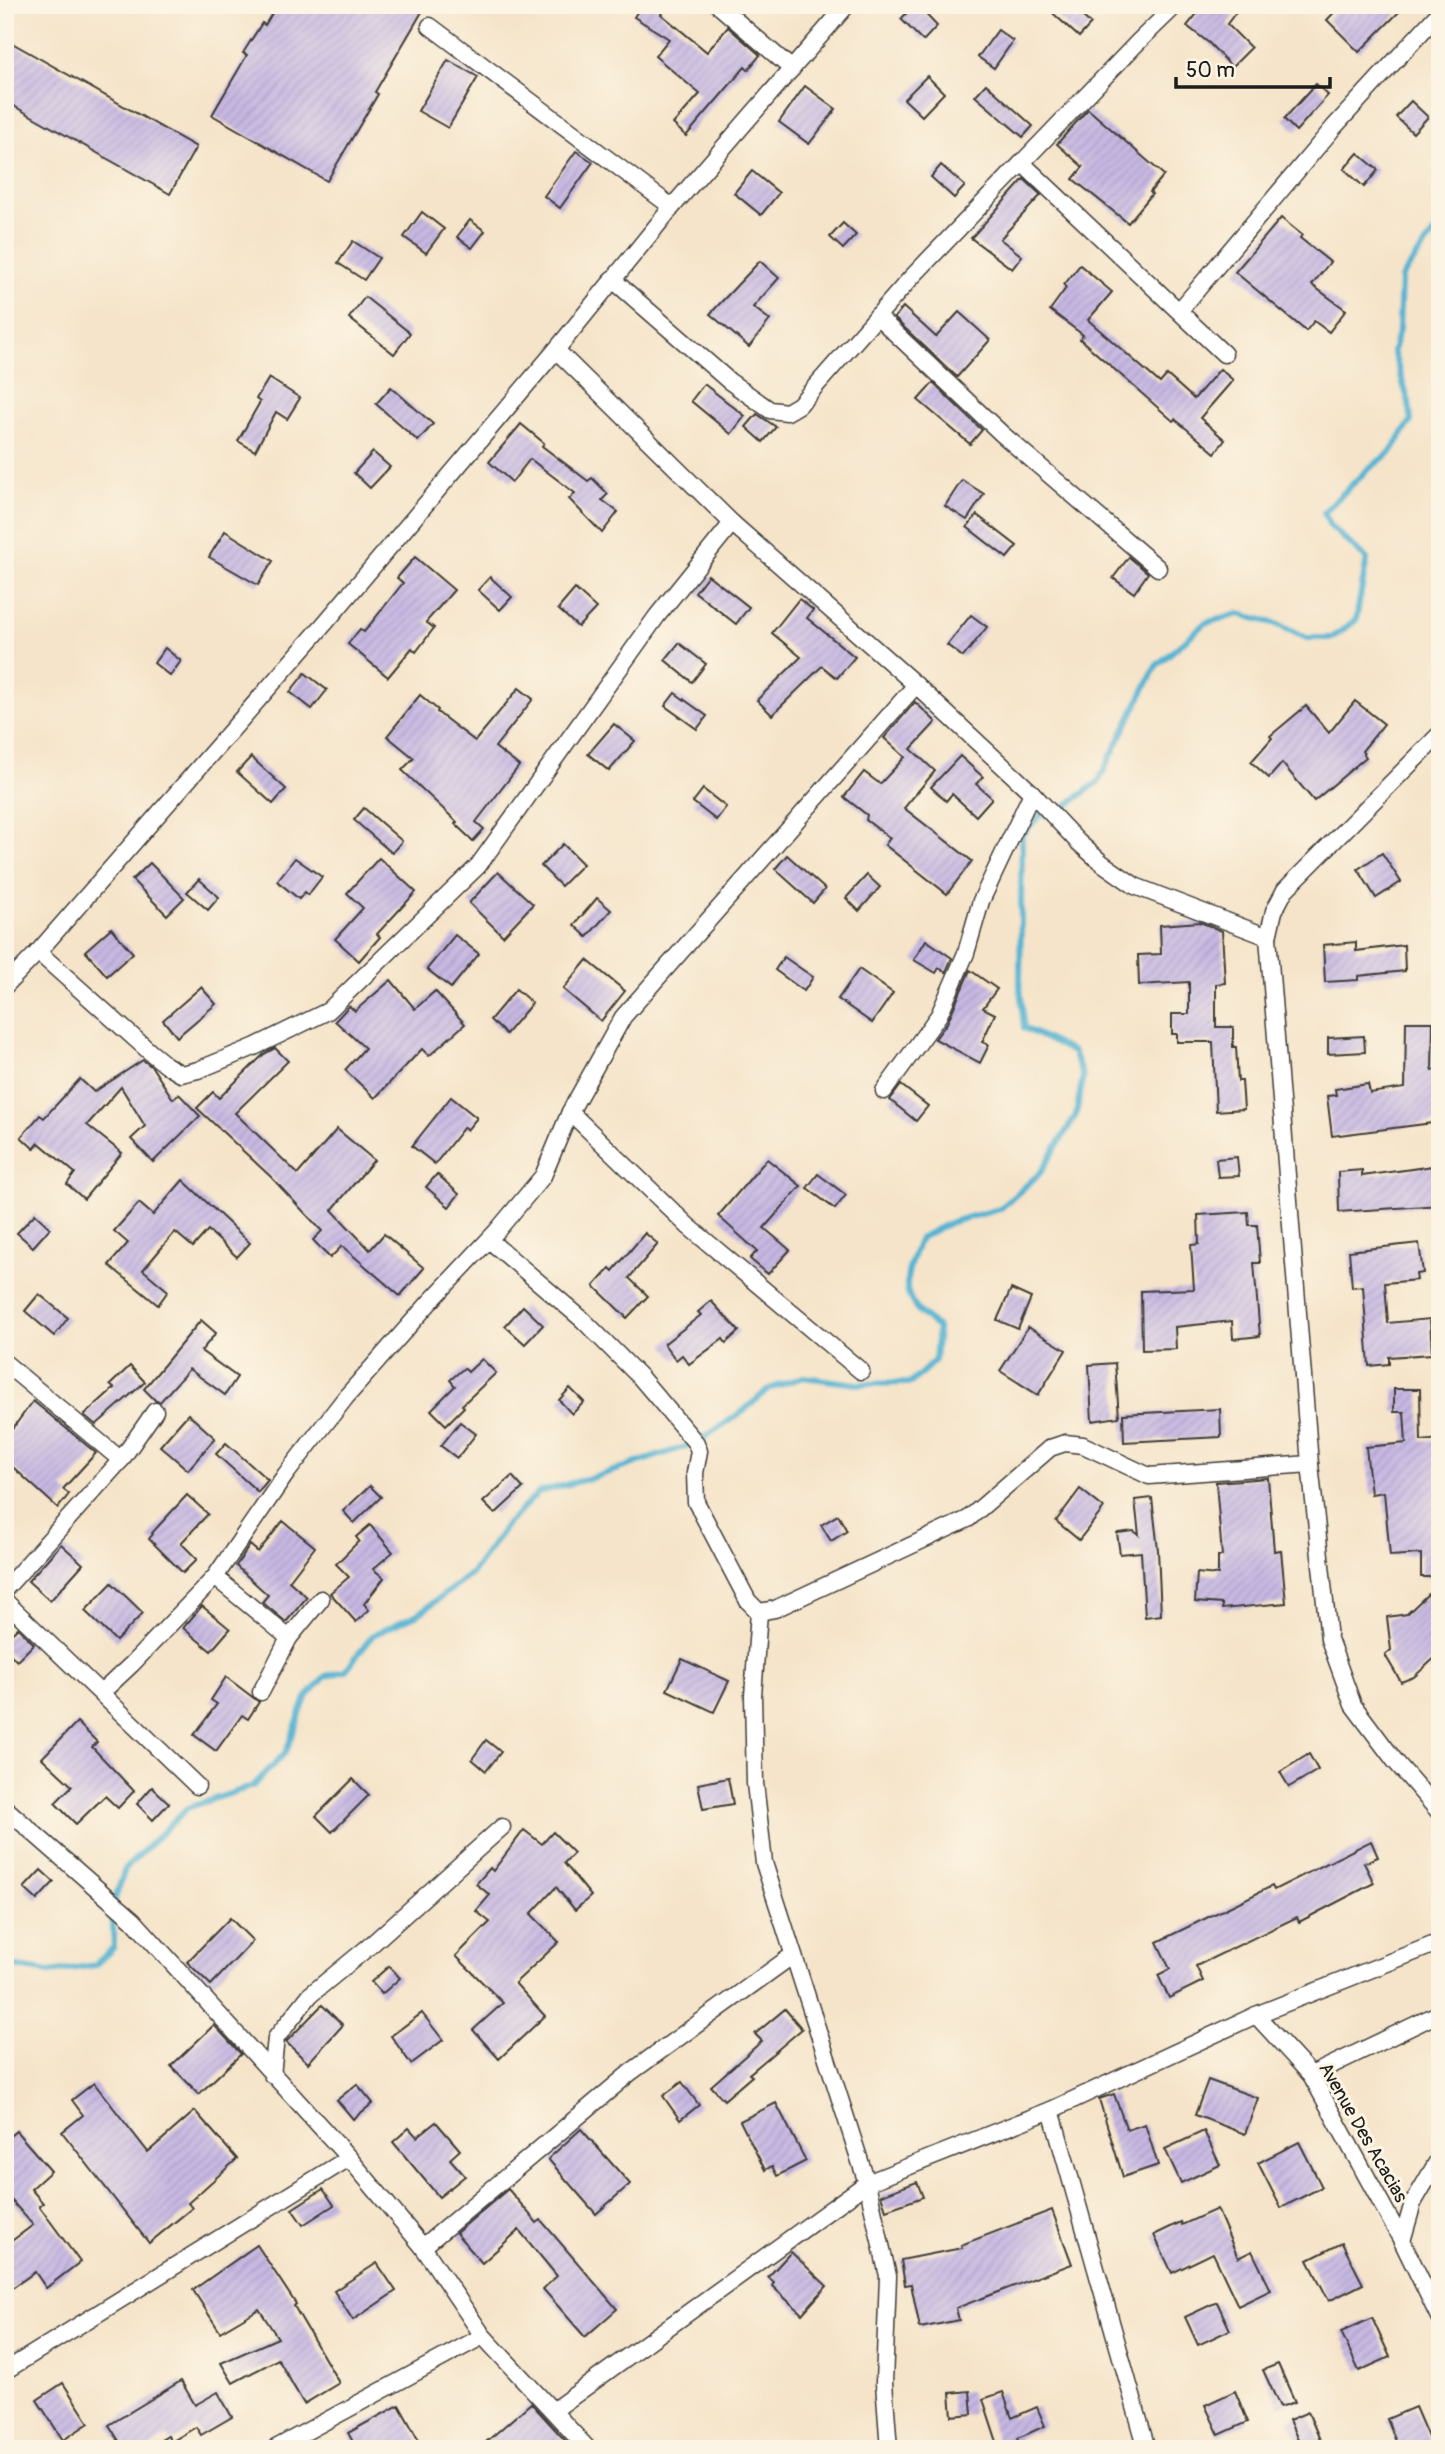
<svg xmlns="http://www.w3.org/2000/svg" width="1445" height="2454" font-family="Pangolin,sans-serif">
  <defs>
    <pattern id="building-hatch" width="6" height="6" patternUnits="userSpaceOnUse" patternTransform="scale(1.75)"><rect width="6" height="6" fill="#c7b8e3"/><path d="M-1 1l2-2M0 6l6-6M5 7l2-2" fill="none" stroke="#aa9ec2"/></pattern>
  </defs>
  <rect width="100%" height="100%" fill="#fcf5e5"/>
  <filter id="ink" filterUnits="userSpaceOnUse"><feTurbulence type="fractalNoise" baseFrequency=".0143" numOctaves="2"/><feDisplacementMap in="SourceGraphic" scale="14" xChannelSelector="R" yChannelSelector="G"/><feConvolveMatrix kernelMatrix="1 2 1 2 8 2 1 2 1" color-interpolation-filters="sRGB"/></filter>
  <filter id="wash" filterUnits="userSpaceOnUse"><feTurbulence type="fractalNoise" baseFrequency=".00686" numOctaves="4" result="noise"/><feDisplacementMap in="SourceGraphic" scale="28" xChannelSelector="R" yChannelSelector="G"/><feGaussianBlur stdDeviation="1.57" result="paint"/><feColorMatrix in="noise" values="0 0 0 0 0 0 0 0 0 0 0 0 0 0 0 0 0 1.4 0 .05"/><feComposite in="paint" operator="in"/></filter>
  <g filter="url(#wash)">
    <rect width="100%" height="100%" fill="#f5e4c9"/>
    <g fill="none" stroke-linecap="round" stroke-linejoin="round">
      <!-- stream -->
      <path stroke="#54b3d2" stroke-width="6" d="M5 1965 50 1972 95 1965 114 1947 112 1908 125 1869 187 1808 253 1786 286 1752 306 1698 326 1676 345 1671 373 1635 420 1613 471 1574 507 1524 539 1492 598 1476 696 1443 742 1412 769 1389 803 1377 857 1384 911 1383 935 1360 938 1328C898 1298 902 1283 920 1238L951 1222 1000 1209 1040 1173 1076 1115 1083 1076 1073 1052 1024 1028 1020 985 1022 835 1040 815 1061 810 1098 782 1156 666 1205 623 1239 614 1274 623 1307 638H1332L1356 620 1367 559 1330 526 1324 512 1366 471 1391 452 1411 421 1409 402 1393 351 1399 329 1401 278 1440 225"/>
    </g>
    <g id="blocks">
      <!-- building -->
      <g fill="url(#building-hatch)">
        <polygon points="277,5 426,5 375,92 378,94 327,181 212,115 247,55 243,53 262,23 265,25"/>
        <polygon points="642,5 653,5 663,11 661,14 707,52 728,27 760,55 748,70 745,67 686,136 673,124 700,94 655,56 669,39 634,17"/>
        <polygon points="914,5 917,5 937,26 923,41 901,19"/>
        <polygon points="1044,5 1070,5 1091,24 1079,37"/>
        <polygon points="1204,5 1228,5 1236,12 1227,24 1251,48 1232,67 1209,43 1187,26"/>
        <polygon points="1341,5 1406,5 1359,52 1327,20"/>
        <polygon points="998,30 1013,41 994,68 978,57"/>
        <polygon points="5,39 196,147 170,194 5,101"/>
        <polygon points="448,60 478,77 448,128 418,111"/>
        <polygon points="927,76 944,93 922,116 904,99"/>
        <polygon points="986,84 1033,126 1023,137 975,96"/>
        <polygon points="1316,84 1328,95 1296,131 1284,119"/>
        <polygon points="805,86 836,109 809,144 779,122"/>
        <polygon points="1411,101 1428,117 1413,133 1396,117"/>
        <polygon points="1088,109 1164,175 1150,192 1152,194 1128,223 1073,179 1083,167 1057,144"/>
        <polygon points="576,151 593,162 560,208 544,196"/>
        <polygon points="1358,153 1378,170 1364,187 1344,169"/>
        <polygon points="941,165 965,186 954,198 931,177"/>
        <polygon points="752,171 779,193 761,215 734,193"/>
        <polygon points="1024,179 1041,195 1000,239 1022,256 1012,269 971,238"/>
        <polygon points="422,212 444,229 426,253 404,237"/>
        <polygon points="1281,218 1302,235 1300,238 1330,262 1312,285 1346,310 1329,332 1314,321 1306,331 1235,272"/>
        <polygon points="470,220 485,231 472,248 457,237"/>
        <polygon points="843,223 856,235 843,249 830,237"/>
        <polygon points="353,241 379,258 364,280 338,263"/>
        <polygon points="760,261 779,278 753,307 770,320 749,347 710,314"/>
        <polygon points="1080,265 1112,292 1088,320 1160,383 1167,375 1194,399 1220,369 1233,380 1200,418 1225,440 1215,453 1175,419 1173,421 1080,339 1083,335 1050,310 1066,288 1064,285"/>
        <polygon points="365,297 410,333 394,354 349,318"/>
        <polygon points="903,307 936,337 959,312 990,340 957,377 894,318"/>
        <polygon points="269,378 300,398 287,419 276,412 255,451 238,441 260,402 256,399"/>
        <polygon points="933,383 982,430 970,444 918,400"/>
        <polygon points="704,384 745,416 731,434 691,401"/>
        <polygon points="391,387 433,424 418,441 376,404"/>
        <polygon points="757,414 776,427 763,442 746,427"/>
        <polygon points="521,424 544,443 542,446 588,481 592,478 608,494 602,500 618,512 602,533 569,499 575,493 530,459 512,482 489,462"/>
        <polygon points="373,452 390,467 370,488 354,473"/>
        <polygon points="962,480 984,494 967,520 945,506"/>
        <polygon points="977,515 1017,546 1007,558 967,527"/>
        <polygon points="225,531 273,561 258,585 209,557"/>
        <polygon points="415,557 454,590 426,622 434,628 416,652 412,648 388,677 348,644 360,629 364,632 403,583 397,578"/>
        <polygon points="1129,557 1148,573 1134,593 1113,578"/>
        <polygon points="708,575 749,607 736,624 695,592"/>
        <polygon points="490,577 512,597 500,610 478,590"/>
        <polygon points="575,589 596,608 578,627 558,609"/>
        <polygon points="799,599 813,610 807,618 855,657 837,678 822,666 772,715 757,700 801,657 772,633"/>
        <polygon points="971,615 987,627 963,657 947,645"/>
        <polygon points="679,643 706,664 692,682 665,660"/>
        <polygon points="165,648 181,661 170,676 154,663"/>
        <polygon points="305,673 327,690 312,709 290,692"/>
        <polygon points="519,688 533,699 495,747 519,766 476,822 484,829 473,841 455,824 457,822 402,770 414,758 387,736 420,695 438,710 437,712 475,741"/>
        <polygon points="675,693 707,716 697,729 665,706"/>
        <polygon points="1355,701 1384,724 1362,751 1366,757 1314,801 1282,763 1269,778 1251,762 1272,738 1270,736 1306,706 1329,733"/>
        <polygon points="915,702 936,722 911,749 935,771 904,808 972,861 947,894 885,845 890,838 866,820 867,815 844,797 864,772 880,784 905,757 884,738"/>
        <polygon points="614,724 635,741 609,771 588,754"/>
        <polygon points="960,756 983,777 976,784 992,798 976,816 952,794 946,801 931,787"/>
        <polygon points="251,757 286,789 273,804 237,772"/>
        <polygon points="703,789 726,807 716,820 693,802"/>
        <polygon points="364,808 402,841 392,853 354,820"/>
        <polygon points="563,844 583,864 561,886 541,866"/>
        <polygon points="1382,853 1401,882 1376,898 1358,869"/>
        <polygon points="787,855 825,889 813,903 775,869"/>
        <polygon points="295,858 322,877 308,895 305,892 299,899 277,881"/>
        <polygon points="379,858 416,892 377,934 380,937 359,961 335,939 363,908 347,893"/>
        <polygon points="150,863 184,898 167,915 132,880"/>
        <polygon points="498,872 533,904 503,936 469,903"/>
        <polygon points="867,875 880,887 859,911 846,898"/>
        <polygon points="199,879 219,897 208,910 187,892"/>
        <polygon points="597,898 611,910 587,937 574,925"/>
        <polygon points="1200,922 1222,931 1225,983 1216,984 1216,1027 1233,1027 1233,1047 1236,1047 1238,1081 1242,1081 1244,1109 1216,1111 1213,1042 1177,1042 1177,1034 1172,1034 1172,1014 1189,1014 1189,982 1139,985 1138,955 1161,954 1160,925"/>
        <polygon points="111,928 133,953 107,976 85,951"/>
        <polygon points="455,935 479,954 451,988 427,969"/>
        <polygon points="926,940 952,958 946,972 939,968 936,973 914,960"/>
        <polygon points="1356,942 1356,951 1404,945 1405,971 1358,976 1358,980 1325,982 1323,945"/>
        <polygon points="784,957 813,977 804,991 775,970"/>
        <polygon points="587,960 625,991 601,1021 563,989"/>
        <polygon points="859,969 893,993 872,1023 838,999"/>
        <polygon points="970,970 997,989 983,1008 995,1014 982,1042 989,1045 980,1063 935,1039 947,1023"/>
        <polygon points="391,980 415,1009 435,991 465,1024 429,1056 422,1049 375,1098 345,1070 365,1048 335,1021 349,1006 355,1011"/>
        <polygon points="201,987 216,1004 177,1037 163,1020"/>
        <polygon points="516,989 532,1003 506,1034 490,1020"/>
        <polygon points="1406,1022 1433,1022 1432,1070 1440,1069 1440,1122 1332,1136 1327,1096 1336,1095 1335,1089 1368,1084 1370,1093 1405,1088"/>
        <polygon points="1364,1036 1365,1052 1328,1054 1328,1038"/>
        <polygon points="275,1048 288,1061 235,1113 298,1174 337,1129 374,1160 332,1210 370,1250 384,1234 424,1268 400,1296 342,1246 330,1258 313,1240 322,1231 271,1177 197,1108 213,1092 219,1098 264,1054"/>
        <polygon points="143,1060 152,1067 173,1099 179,1094 200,1116 153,1162 131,1139 145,1126 121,1087 87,1125 122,1153 84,1199 67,1184 75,1173 39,1143 34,1149 21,1137 40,1115 44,1118 80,1079 94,1092"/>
        <polygon points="901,1085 928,1106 916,1121 890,1100"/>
        <polygon points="451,1097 477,1118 467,1130 464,1127 435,1164 412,1146"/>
        <polygon points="1237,1157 1239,1176 1218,1177 1216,1159"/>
        <polygon points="767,1159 801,1186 764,1228 790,1250 768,1274 750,1259 757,1251 718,1216"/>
        <polygon points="1440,1165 1440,1205 1339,1212 1338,1172 1362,1170 1362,1176"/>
        <polygon points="437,1174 459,1194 449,1207 426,1187"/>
        <polygon points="818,1174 846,1195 835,1209 807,1188"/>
        <polygon points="183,1180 250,1243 237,1257 208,1230 193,1247 175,1232 143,1270 168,1291 158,1305 109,1265 128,1243 114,1231 139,1203 153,1215"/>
        <polygon points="1248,1212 1249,1225 1257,1225 1260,1263 1254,1263 1260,1336 1233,1339 1232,1321 1175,1327 1176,1349 1142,1350 1141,1291 1194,1289 1191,1245 1199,1244 1198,1215"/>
        <polygon points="35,1214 50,1228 33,1247 17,1233"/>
        <polygon points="645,1233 658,1244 629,1278 648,1296 627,1318 594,1286 610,1268 613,1271"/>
        <polygon points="1419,1243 1423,1273 1416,1274 1417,1280 1385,1283 1388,1323 1430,1319 1432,1354 1389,1357 1389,1364 1369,1366 1363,1286 1352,1287 1349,1251"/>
        <polygon points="1011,1289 1031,1298 1018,1329 997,1320"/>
        <polygon points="39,1294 68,1318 54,1336 25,1311"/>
        <polygon points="711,1301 739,1331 726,1343 723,1339 689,1364 682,1355 676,1360 664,1344 701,1315 698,1312"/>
        <polygon points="523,1306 543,1325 525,1344 505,1326"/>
        <polygon points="201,1320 216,1333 201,1351 237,1377 225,1395 189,1369 160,1402 156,1401 144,1389"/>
        <polygon points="1028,1327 1066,1350 1038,1395 1000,1371"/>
        <polygon points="482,1359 496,1373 462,1405 464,1407 446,1425 431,1410 455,1386 450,1380 464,1368 468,1372"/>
        <polygon points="1115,1363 1119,1417 1092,1421 1089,1365"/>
        <polygon points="130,1366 145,1382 96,1425 84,1415 114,1388 110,1385"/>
        <polygon points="570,1388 584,1402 572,1414 559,1400"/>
        <polygon points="1394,1389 1420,1389 1421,1441 1440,1439 1440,1462 1436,1463 1440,1499 1440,1577 1421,1577 1421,1554 1390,1556 1384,1492 1371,1494 1366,1447 1406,1443 1404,1412 1394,1412"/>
        <polygon points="33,1401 96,1453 63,1489 69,1494 58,1508 5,1460 5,1439"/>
        <polygon points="1220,1409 1221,1437 1124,1442 1123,1414"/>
        <polygon points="188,1414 215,1438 188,1470 160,1446"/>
        <polygon points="460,1422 476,1434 457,1458 441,1446"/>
        <polygon points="226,1443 268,1480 258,1492 216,1454"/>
        <polygon points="512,1476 523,1488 495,1514 483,1502"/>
        <polygon points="1268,1478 1274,1551 1281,1550 1286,1603 1222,1609 1222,1604 1195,1602 1197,1573 1218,1575 1218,1556 1222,1556 1216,1482"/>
        <polygon points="370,1486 381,1497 354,1523 343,1511"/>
        <polygon points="1080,1489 1104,1508 1079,1540 1056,1521"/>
        <polygon points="187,1495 208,1514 181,1543 197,1559 183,1573 149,1539 153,1534 152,1533"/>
        <polygon points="1152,1498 1158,1550 1161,1615 1145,1617 1141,1552 1120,1554 1117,1533 1134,1531 1139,1535 1135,1500"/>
        <polygon points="838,1515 847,1531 831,1541 821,1525"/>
        <polygon points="283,1521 315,1547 289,1581 307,1597 286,1622 262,1602 268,1595 236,1566 250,1545 258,1552"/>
        <polygon points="370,1525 393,1552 373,1569 384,1578 364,1604 369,1610 356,1622 330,1593 349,1577 336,1564 359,1541 356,1537"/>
        <polygon points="61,1544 83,1564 50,1601 28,1581"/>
        <polygon points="112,1583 143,1613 116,1641 85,1611"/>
        <polygon points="1428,1594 1440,1609 1440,1653 1414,1677 1401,1682 1385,1655 1391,1650 1387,1617 1407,1614"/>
        <polygon points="202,1606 230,1629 211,1651 183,1628"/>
        <polygon points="18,1628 34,1644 17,1661 5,1649 5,1640"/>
        <polygon points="682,1659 729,1681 714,1712 667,1690"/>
        <polygon points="226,1677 259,1702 248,1719 242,1715 216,1751 194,1735 217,1704 211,1700"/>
        <polygon points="77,1722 97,1742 92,1747 134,1791 118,1808 105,1796 76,1824 55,1803 72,1786 42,1758"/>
        <polygon points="486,1740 501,1752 486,1771 472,1759"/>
        <polygon points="1309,1754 1318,1770 1289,1787 1280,1772"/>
        <polygon points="728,1778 733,1804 703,1809 698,1784"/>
        <polygon points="353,1779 369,1795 332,1832 316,1816"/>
        <polygon points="152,1787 169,1803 153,1820 137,1804"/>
        <polygon points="524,1830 542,1844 553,1832 574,1853 564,1863 591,1896 575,1910 556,1887 531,1914 559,1942 515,1983 545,2016 499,2059 473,2030 503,2003 456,1956 490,1922 476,1911 490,1895 476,1884 490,1868 493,1871"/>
        <polygon points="1371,1841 1378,1857 1364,1863 1374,1883 1299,1922 1297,1917 1196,1966 1203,1981 1169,1998 1158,1975 1170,1969 1157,1942 1272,1886 1274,1890"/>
        <polygon points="41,1870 54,1882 37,1900 24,1888"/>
        <polygon points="230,1918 253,1941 211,1985 187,1962"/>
        <polygon points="389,1966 400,1978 382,1994 371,1982"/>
        <polygon points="322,2005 343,2025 308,2063 286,2042"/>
        <polygon points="785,2009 802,2029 749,2074 752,2076 724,2100 711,2086 762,2041 755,2034"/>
        <polygon points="422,2013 443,2040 411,2064 391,2036"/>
        <polygon points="214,2025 241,2054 199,2094 171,2066"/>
        <polygon points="1208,2080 1258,2098 1245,2134 1195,2115"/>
        <polygon points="682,2082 699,2105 680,2120 663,2096"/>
        <polygon points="94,2083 148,2152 195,2111 237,2159 188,2203 192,2208 149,2243 62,2132 83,2115 72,2100"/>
        <polygon points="357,2084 373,2103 353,2119 337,2100"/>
        <polygon points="1114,2094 1127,2130 1145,2124 1158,2165 1123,2177 1099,2099"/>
        <polygon points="776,2103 806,2161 777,2176 772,2166 765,2170 740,2121"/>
        <polygon points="436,2122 460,2150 450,2159 465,2176 439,2197 393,2142 409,2128 417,2137"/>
        <polygon points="581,2129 630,2184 596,2214 548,2159"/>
        <polygon points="16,2131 51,2171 31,2189 43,2203 39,2206 80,2262 46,2288 35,2272 5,2293 5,2246 33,2225 5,2193 5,2140"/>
        <polygon points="1204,2131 1220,2165 1181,2183 1165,2149"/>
        <polygon points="1299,2142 1322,2187 1281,2208 1258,2163"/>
        <polygon points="917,2182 923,2197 886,2210 881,2195"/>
        <polygon points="323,2189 334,2205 303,2225 292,2209"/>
        <polygon points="508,2189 537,2223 541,2220 617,2309 585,2337 543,2289 557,2276 519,2230 482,2263 456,2233"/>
        <polygon points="1217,2209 1238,2258 1252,2251 1271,2290 1238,2306 1213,2253 1172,2273 1154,2235 1181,2222 1182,2225"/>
        <polygon points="1052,2210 1072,2264 956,2308 959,2320 920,2328 911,2284 905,2285 901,2260 962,2248 961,2245"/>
        <polygon points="1342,2243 1363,2284 1329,2301 1308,2260"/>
        <polygon points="257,2245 296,2304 294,2306 339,2383 304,2404 278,2359 233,2383 221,2363 278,2338 259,2309 220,2332 193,2290"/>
        <polygon points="791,2252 827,2286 802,2314 772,2286 774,2282 768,2277"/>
        <polygon points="377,2263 396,2291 353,2320 334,2291"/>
        <polygon points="1217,2302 1230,2330 1198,2345 1185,2317"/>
        <polygon points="1372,2318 1390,2357 1359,2371 1341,2332"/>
        <polygon points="1278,2364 1295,2402 1280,2407 1263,2370"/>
        <polygon points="181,2381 195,2405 218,2392 232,2417 201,2435 196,2427 171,2442 168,2436 146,2449 124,2449 109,2425"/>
        <polygon points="63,2383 89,2423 63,2440 37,2400"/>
        <polygon points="970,2391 972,2414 952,2416 950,2393"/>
        <polygon points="1235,2391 1248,2422 1219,2435 1205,2405"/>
        <polygon points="1003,2392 1012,2418 1037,2407 1045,2426 1018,2438 1019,2441 999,2448 983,2399"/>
        <polygon points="531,2403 573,2449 478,2449"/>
        <polygon points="399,2405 419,2441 406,2449 357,2449 348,2433"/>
        <polygon points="1415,2407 1431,2444 1420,2449 1399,2449 1387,2419"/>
        <polygon points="1308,2412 1324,2449 1302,2449 1289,2420"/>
      </g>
    </g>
  </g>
  <g filter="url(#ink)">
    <use href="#blocks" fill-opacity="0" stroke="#3d3a36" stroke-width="2"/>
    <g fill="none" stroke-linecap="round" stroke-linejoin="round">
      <!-- minor casing -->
      <g stroke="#3d3a36" stroke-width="19">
        <g id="minor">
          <polyline points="718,5 792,69"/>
          <polyline points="430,26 672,207"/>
          <polyline points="1022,163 1224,354"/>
          <polyline points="612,279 729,381 770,410 787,412 799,405 910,279 1138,42 1176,5"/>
          <polyline points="1180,310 1334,127 1440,12"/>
          <polyline points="877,316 1002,434 1158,568"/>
          <polyline points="556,350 732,523 916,685 1032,793 1078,842 1102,863 1135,886 1268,937"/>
          <polyline points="1440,734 1285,890 1274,911 1268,937 1310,1464 1329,1639 1353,1705 1395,1761 1440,1813"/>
          <polyline points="38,952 150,1052 166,1065 181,1074 198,1070 254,1047 328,1011 478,866 657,616 732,523"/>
          <polyline points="5,986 38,952 326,622 556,350 672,207 847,5"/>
          <polyline points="884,1091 939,1015 966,953 981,901 1032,793"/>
          <polyline points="570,1112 688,1226 861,1371"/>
          <polyline points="489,1240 583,1320 640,1377 696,1443 699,1451 695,1473 696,1502 748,1601 759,1612 775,1609 968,1519 1050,1448 1065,1443 1083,1445 1149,1476 1310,1464"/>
          <polyline points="5,1363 121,1460"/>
          <polyline points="215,1577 289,1638 321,1599"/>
          <polyline points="5,1589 121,1460 155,1411"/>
          <polyline points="5,1601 197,1786"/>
          <polyline points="759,1612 753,1696 755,1783 764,1863 867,2183 1051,2110"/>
          <polyline points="261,1692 289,1638"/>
          <polyline points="101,1693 132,1664 215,1577 286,1474 346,1397 429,1303 496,1232 543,1176 570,1112 623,1017 916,685"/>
          <polyline points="5,1808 133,1920 349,2158"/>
          <polyline points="1256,2015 1311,2075 1402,2241 1440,2319"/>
          <polyline points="272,2075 276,2038 310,1995 372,1944 502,1827"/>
          <polyline points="1311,2075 1440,2013"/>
          <polyline points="1402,2241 1413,2203 1440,2157"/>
          <polyline points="423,2247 631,2072 793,1955"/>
          <polyline points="5,2371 349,2158 423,2247 483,2336 588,2449"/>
          <polyline points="554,2410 867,2183 888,2276 884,2383 889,2449"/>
          <polyline points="274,2449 483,2336"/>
          <polyline points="1147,2449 1051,2110 1256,2015 1440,1942"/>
        </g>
      </g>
      <!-- minor -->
      <use href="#minor" stroke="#fff" stroke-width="16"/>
    </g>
  </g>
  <g text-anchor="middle" stroke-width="6" stroke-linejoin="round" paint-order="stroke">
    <!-- street labels -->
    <g font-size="19" fill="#1c1c1c" stroke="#fcf5e5">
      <text transform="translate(1364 2132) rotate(60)" y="7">Avenue Des Acacias</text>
    </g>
  </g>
  <!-- margin -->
  <rect width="1445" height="2454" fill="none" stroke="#fcf5e5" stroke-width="28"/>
  <!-- scale -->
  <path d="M1176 77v10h154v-10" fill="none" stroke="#1c1c1c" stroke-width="3.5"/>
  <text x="1186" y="77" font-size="21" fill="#1c1c1c" stroke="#fcf5e5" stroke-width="5" paint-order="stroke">50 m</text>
</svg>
